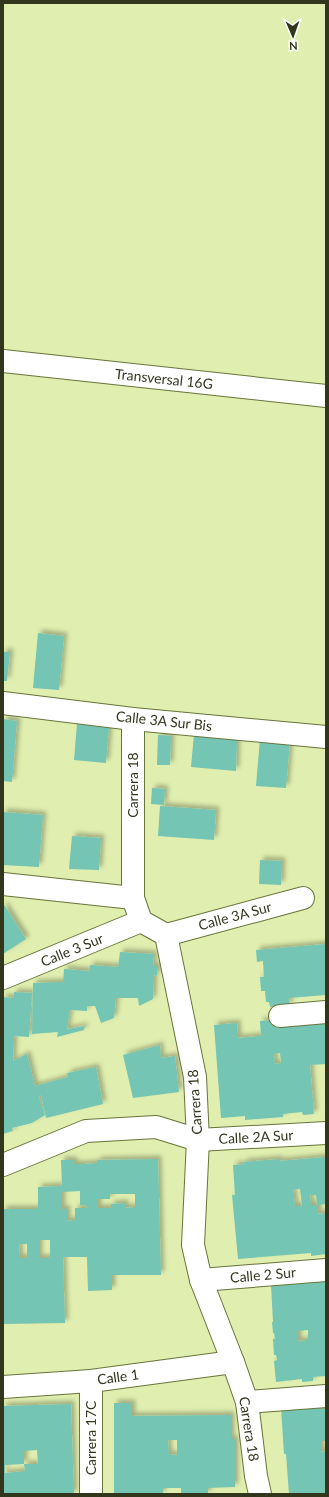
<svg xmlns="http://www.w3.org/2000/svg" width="329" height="1497" font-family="Lato,sans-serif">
  <defs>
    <filter id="shadow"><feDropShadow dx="3.5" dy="-3.5" stdDeviation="2" flood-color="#0004"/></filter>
  </defs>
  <rect width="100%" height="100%" fill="#e0efaf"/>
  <!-- building -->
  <g fill="#74c5b4" fill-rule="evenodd" filter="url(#shadow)">
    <polygon points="38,633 64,636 59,690 33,688"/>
    <polygon points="3,652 10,652 7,681 3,681"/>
    <polygon points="3,719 17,721 12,782 3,781"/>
    <polygon points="77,724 109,727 106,763 74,760"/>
    <polygon points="194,734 237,737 236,771 191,767"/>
    <polygon points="158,735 171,736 170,765 157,765"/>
    <polygon points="260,739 290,741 286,788 256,786"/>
    <polygon points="152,788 165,789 164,805 151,804"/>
    <polygon points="160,806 216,810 214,840 158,836"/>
    <polygon points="3,812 43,815 39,867 3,865"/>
    <polygon points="72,836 101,838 99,870 69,869"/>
    <polygon points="260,860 282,861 281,885 259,884"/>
    <polygon points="3,903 26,939 3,954"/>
    <polygon points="326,944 326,995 289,998 290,1005 270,1007 269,1002 266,1002 265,991 261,991 260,977 264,977 263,961 257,962 256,950"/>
    <polygon points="120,952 154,954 153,966 158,966 157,976 154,975 153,999 139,1006 138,998 116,998 114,1018 101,1023 95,1006 87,1006 87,1011 70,1010 67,1029 85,1026 84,1030 57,1037 58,1032 32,1034 33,983 63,982 64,969 90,971 90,965 118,967"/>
    <polygon points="14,992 32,993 29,1037 14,1036 13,1061 27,1054 35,1086 68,1077 67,1073 96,1067 103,1104 46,1118 41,1095 39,1097 45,1115 32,1123 12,1128 13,1131 3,1134 3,997 13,998"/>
    <path d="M326 1016V1064L310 1065 314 1114 303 1115 302 1112 283 1114V1117L245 1120V1116L221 1118 214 1025 237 1023 238 1038 261 1036 260 1021ZM280 1053 281 1063 275 1064 274 1054Z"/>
    <polygon points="160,1045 161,1058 175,1056 179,1092 133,1098 123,1055"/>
    <path d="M326 1157V1204L318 1205V1214L326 1213V1254L311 1256V1253L238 1259 232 1195H235L233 1165 244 1164 243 1162 279 1159V1161ZM293 1189H300L302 1206H295ZM310 1195H316L317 1205H311Z"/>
    <path d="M158 1159 161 1275H112V1290L88 1291 87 1257H63L65 1323 3 1324V1209H38V1187L62 1186 61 1160H74V1164H85L97 1163V1160ZM80 1191V1205H86L87 1208H75V1220L67 1221V1209H62V1192ZM110 1194H135V1207L125 1208V1203L111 1204V1208H98V1199H110ZM39 1240H50V1258H39ZM19 1244H27V1258H20Z"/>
    <path d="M326 1281V1376L313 1377V1381L302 1382V1379L276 1382 274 1361 277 1360 276 1355H274L273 1339H275L274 1333H273L272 1322H273L271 1285ZM308 1330V1340L298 1341V1331Z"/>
    <path d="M114 1403H132V1416L231 1415V1439H235V1487L208 1488V1494H181V1488H163V1494H114ZM168 1440H177V1455L169 1454Z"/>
    <path d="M71 1404 74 1494H3V1406ZM37 1450 38 1464H24L25 1471 5 1473V1465L24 1464V1451Z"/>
    <polygon points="318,1405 319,1409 326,1409 326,1441 321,1441 321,1452 326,1451 326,1494 289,1494 286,1454 284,1454 281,1408"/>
  </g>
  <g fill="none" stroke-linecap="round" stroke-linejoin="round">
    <!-- street casing -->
    <g stroke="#687439" stroke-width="24">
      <g id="street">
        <polyline points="3,361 326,396"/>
        <polyline points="3,703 133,719 326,737"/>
        <polyline points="133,719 133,898 141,921 166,935 195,1077 198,1140 193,1245 201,1280 233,1362 247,1402 256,1476 260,1494"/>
        <polyline points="3,884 133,898"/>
        <polyline points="166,935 303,898"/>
        <polyline points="3,978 141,921"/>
        <polyline points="280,1016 326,1012"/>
        <polyline points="3,1165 86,1131 156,1127 198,1140 326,1133"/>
        <polyline points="201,1280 326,1270"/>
        <polyline points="91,1381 91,1494"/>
        <polyline points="3,1387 91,1381 233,1362"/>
        <polyline points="247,1402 326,1396"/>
      </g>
    </g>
    <!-- street -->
    <use href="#street" stroke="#fff" stroke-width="22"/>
  </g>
  <g text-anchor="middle" stroke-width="3" stroke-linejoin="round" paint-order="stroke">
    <!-- street labels -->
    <g font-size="14" fill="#31361d" stroke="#fff">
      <text transform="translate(164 379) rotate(6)" y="5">Transversal 16G</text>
      <text transform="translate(164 721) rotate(6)" y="5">Calle 3A Sur Bis</text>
      <text transform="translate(133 785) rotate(-90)" y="5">Carrera 18</text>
      <text transform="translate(235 916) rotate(-15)" y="5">Calle 3A Sur</text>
      <text transform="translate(72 950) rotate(-22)" y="5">Calle 3 Sur</text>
      <text transform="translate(195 1102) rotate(-94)" y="5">Carrera 18</text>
      <text transform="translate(256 1137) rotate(-3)" y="5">Calle 2A Sur</text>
      <text transform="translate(263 1275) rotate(-5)" y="5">Calle 2 Sur</text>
      <text transform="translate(118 1377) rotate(-8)" y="5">Calle 1</text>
      <text transform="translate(249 1429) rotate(81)" y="5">Carrera 18</text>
      <text transform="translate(91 1438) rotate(-90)" y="5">Carrera 17C</text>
    </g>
  </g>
  <!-- border -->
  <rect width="329" height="1497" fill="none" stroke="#31361d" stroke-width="8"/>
  <!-- north arrow -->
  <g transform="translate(293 36) rotate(178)" stroke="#ffffff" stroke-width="3" paint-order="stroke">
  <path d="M0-3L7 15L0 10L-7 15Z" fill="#31361d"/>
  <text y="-6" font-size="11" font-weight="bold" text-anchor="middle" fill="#31361d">N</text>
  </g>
</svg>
